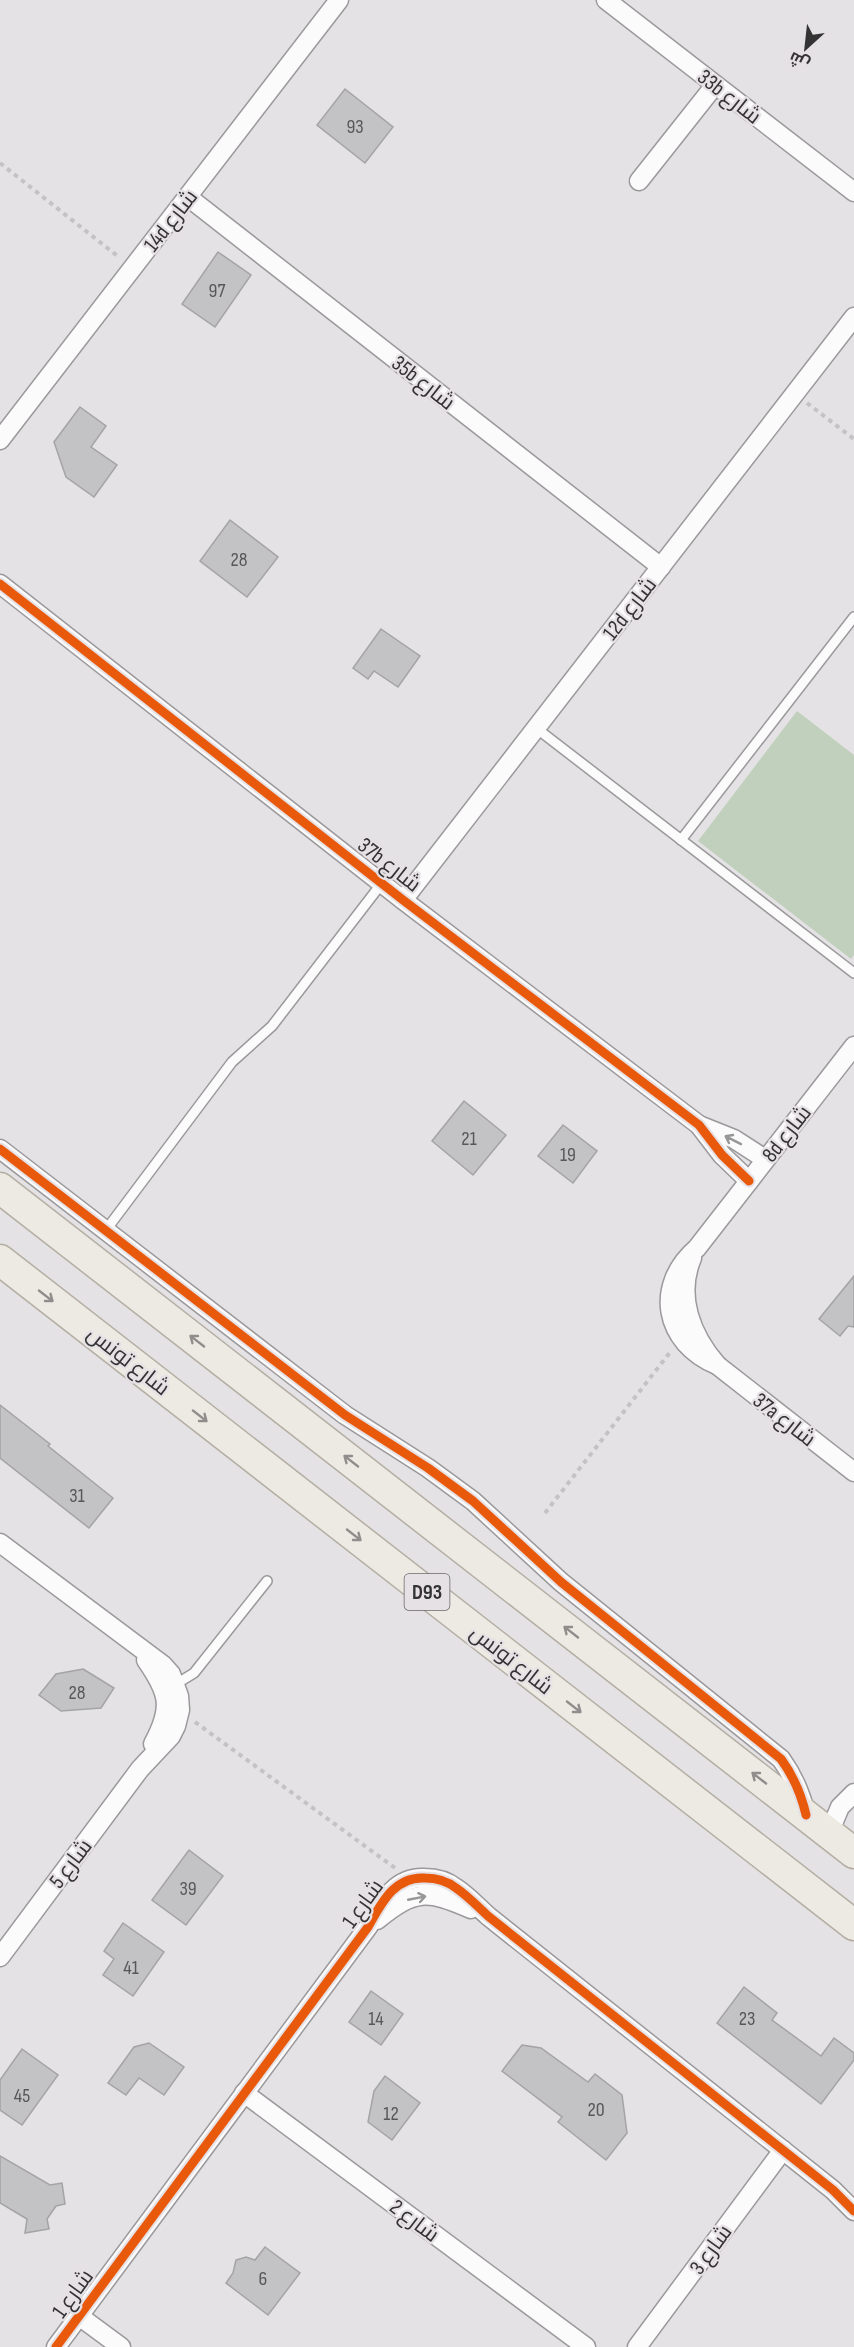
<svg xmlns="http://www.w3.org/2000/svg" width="854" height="2347" font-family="'Sofia Sans Condensed',Cairo,sans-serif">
  <rect width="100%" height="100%" fill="#e4e2e4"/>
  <!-- green -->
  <polygon fill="#c1d0bd" points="797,711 854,755 854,955 851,959 698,841"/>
  <!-- building -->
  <g fill="#c3c2c4" stroke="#a4a3a5" stroke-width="1.5">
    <polygon points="345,89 393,127 365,163 317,125"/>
    <polygon points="218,252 251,275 215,327 182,304"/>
    <polygon points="80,407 106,426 91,447 117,465 94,497 66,477 54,442"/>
    <polygon points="230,520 278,557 247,597 200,561"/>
    <polygon points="381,629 420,656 398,687 374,671 368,679 353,668"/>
    <polygon points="464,1101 506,1135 473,1175 432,1141"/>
    <polygon points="563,1125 597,1151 573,1183 538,1156"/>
    <polygon points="854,1276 854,1327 848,1326 840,1336 819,1319"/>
    <polygon points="0,1405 50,1444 48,1446 113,1498 89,1528 0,1458"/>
    <polygon points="83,1669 114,1688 101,1708 61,1711 39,1695 56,1674"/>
    <polygon points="189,1850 223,1876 186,1925 152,1900"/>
    <polygon points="123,1923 164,1952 133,1996 103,1975 114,1959 104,1951"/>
    <polygon points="744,1987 777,2013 772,2020 821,2056 834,2038 854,2053 854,2060 821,2104 717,2023"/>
    <polygon points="371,1991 403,2014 381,2045 349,2022"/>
    <polygon points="149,2043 184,2067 164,2095 139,2078 126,2095 108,2083 134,2047"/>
    <polygon points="522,2045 541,2048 588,2082 595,2074 622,2095 627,2133 606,2160 558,2122 562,2117 502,2071"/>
    <polygon points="22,2049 58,2075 22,2125 0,2110 0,2080"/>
    <polygon points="385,2076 420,2103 392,2140 368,2122 374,2091"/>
    <polygon points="0,2156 50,2185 62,2183 65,2204 56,2206 47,2219 49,2229 25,2233 27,2219 0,2203"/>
    <polygon points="265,2247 300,2273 268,2315 226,2283 233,2273 236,2260 246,2257 255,2260"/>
  </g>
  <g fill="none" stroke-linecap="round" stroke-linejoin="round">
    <!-- lane casing -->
    <g stroke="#9b999b" stroke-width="12">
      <g id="lane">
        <polyline points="536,728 854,973"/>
        <polyline points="681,840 854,617"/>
        <polyline points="106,1230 232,1062 272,1026 382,883"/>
        <polyline points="176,1684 194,1673 267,1581"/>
      </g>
    </g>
    <!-- street casing -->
    <g stroke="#9b999b" stroke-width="21">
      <g id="street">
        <polyline points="606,0 854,192"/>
        <polyline points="639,181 715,85"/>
        <polyline points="188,197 661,567"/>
        <polyline points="0,440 339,0"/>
        <polyline points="0,584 403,900 699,1125 722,1155 749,1181"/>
        <polyline points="403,900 854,317"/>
        <polyline points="699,1125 734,1139 765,1159"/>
        <path d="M0 1149 345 1415 428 1468 473 1501 561 1582 781 1759C794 1777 801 1793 806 1815"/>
        <path d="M692 1258C676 1296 691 1335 717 1365L854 1472"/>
        <path d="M717 1365C664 1343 653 1286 697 1248L854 1046"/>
        <polyline points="0,1543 163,1665 171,1674 179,1696 180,1710 176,1726 171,1736 140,1769 0,1957"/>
        <path d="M146 1660C169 1693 173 1707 153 1744"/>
        <polyline points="829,1833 840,1807 854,1793"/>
        <path d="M377 1920C415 1889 427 1890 471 1909"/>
        <polyline points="244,2093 586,2347"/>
        <polyline points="79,2316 121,2347"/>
        <path d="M56 2347 368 1927C381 1904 394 1876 425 1878 436 1878 447 1881 456 1888 468 1896 478 1907 488 1916L833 2190 854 2211"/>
        <polyline points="637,2347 783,2150"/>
      </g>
    </g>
    <!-- primary casing -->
    <g stroke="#b4aea3" stroke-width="33">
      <g id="primary">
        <polyline points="0,1188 854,1853"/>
        <polyline points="0,1260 854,1925"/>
      </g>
    </g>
    <!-- path -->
    <g stroke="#c4c2c4" stroke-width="4" stroke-dasharray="4.5 4.5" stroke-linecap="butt">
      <polyline points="0,163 120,258"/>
      <polyline points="807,403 854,439"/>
      <polyline points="545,1513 671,1351"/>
      <polyline points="195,1722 395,1868"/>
    </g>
    <!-- lane -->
    <use href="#lane" stroke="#fbfbfb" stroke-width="9"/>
    <!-- street -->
    <use href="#street" stroke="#fbfbfb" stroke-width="18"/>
    <!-- primary -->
    <use href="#primary" stroke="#edeae4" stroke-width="30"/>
    <!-- cycleway casing -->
    <g stroke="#e5e1e5" stroke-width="13">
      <g id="cycleway">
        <polyline points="0,584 403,900 699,1125 722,1155 749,1181"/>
        <path d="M0 1149 345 1415 428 1468 473 1501 561 1582 781 1759C794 1777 801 1793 806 1815"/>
        <path d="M56 2347 368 1927C381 1904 394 1876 425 1878 436 1878 447 1881 456 1888 468 1896 478 1907 488 1916L833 2190 854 2211"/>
      </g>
    </g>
    <!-- cycleway -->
    <use href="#cycleway" stroke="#e8590c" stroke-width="9"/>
  </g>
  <!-- one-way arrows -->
  <defs><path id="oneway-shaft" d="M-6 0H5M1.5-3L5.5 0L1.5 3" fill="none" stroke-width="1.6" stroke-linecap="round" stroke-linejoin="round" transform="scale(1.5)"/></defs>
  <g stroke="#989798">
    <use href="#oneway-shaft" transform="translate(733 1140) rotate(-153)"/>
    <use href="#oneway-shaft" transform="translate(417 1898) rotate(-11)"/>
  </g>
  <g stroke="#908e8c">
    <use href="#oneway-shaft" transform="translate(46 1296) rotate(38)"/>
    <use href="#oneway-shaft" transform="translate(197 1341) rotate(-142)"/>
    <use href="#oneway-shaft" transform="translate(200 1416) rotate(38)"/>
    <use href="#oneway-shaft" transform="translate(351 1461) rotate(-142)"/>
    <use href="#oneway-shaft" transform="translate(354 1535) rotate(38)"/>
    <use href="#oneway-shaft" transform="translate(571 1632) rotate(-142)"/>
    <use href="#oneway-shaft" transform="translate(574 1707) rotate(38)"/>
    <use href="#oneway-shaft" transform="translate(759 1778) rotate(-142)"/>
  </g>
  <g text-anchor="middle" stroke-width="4.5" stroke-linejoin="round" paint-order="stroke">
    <!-- number labels -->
    <g font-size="20" fill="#585758">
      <text x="355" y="133">93</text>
      <text x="217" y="297">97</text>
      <text x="239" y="566">28</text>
      <text x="469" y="1145">21</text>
      <text x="568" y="1161">19</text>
      <text x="77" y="1502">31</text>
      <text x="77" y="1699">28</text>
      <text x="188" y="1895">39</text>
      <text x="131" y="1974">41</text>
      <text x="376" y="2025">14</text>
      <text x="747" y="2025">23</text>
      <text x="22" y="2102">45</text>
      <text x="596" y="2116">20</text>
      <text x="391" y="2120">12</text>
      <text x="263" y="2285">6</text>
    </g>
    <!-- shield labels -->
    <rect fill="#e5e1e5" stroke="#696769" stroke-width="1.5" x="404.5" y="1574" width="45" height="36" rx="4.5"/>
    <g font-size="21" font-weight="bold" fill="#343334">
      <text x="427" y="1599">D93</text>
    </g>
    <!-- street labels -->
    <g font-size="22" fill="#343334" stroke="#e5e1e5">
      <text transform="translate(730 96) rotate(38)" y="8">33b شارع</text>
      <text transform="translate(170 220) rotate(-52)" y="8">14d شارع</text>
      <text transform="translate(424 382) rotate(38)" y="8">35b شارع</text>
      <text transform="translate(629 608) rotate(-52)" y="8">12d شارع</text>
      <text transform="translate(390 864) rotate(38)" y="8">37b شارع</text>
      <text transform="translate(786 1133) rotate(-52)" y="8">8d شارع</text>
      <text transform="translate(129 1360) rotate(38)" y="8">شارع تونس</text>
      <text transform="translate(785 1419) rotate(38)" y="8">37a شارع</text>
      <text transform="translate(512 1659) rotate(38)" y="8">شارع تونس</text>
      <text transform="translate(70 1863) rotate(-53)" y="8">شارع 5</text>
      <text transform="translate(362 1903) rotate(-54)" y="8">شارع 1</text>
      <text transform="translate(415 2220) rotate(37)" y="8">شارع 2</text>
      <text transform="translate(710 2249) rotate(-54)" y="8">شارع 3</text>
      <text transform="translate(72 2293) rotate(-54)" y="8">شارع 1</text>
    </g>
  </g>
  <!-- north arrow -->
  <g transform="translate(806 48) rotate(207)" stroke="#e5e1e5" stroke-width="4.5" paint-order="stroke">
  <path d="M0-4.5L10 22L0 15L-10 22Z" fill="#343334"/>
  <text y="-9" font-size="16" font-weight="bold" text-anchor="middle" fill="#343334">ش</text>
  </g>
</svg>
